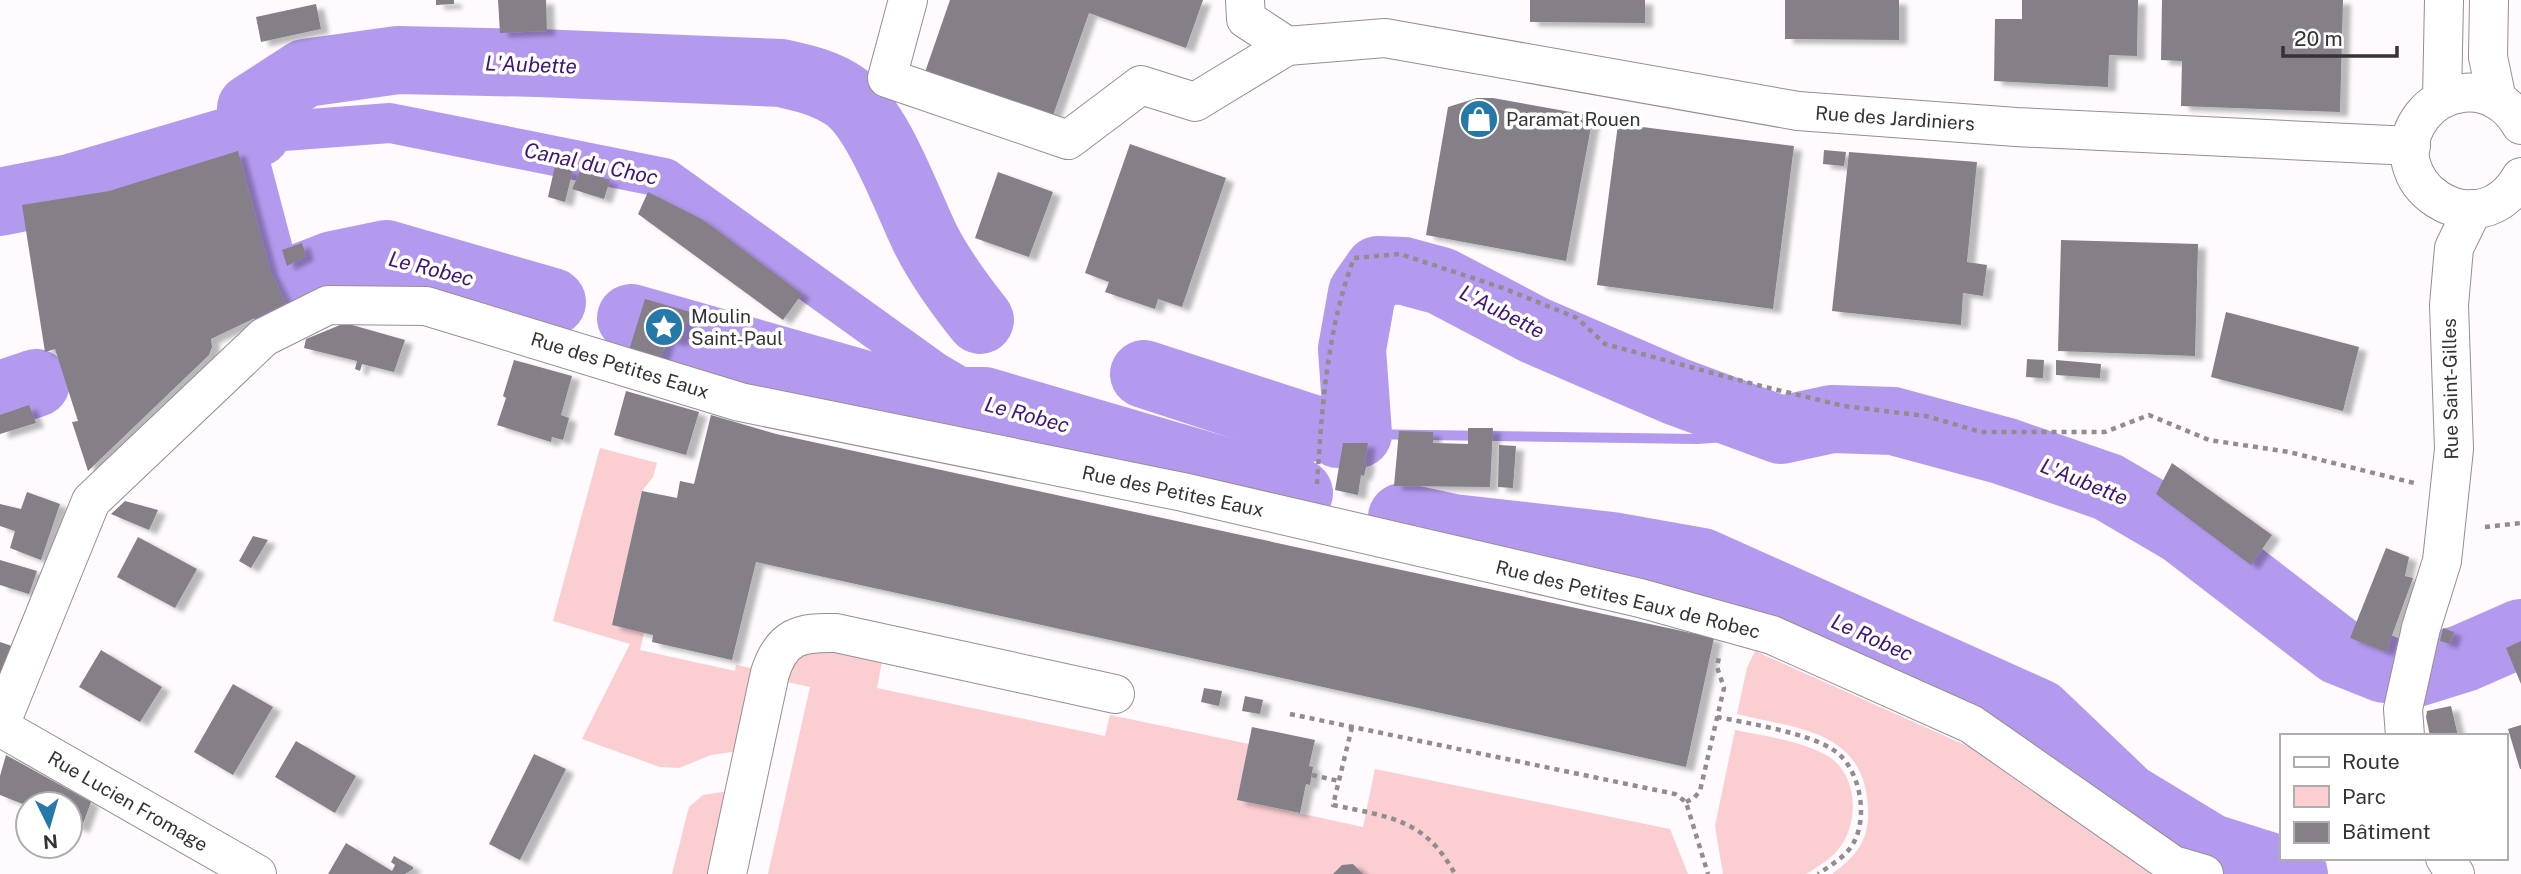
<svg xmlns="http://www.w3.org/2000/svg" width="2521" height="874" font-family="'Public Sans',sans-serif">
  <defs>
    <filter id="shadow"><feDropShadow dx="8" dy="4.5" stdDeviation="2" flood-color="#0004"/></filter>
  </defs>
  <rect width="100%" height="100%" fill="#fefafd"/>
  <!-- green -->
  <g fill="#fbced1">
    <polygon points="600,448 657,463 653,477 642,491 613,625 644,632 640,650 735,671 736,665 756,669 739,751 711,755 679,768 660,767 582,739 630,644 553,621"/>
    <polygon points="827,649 882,661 877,688 1105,736 1110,715 1249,744 1237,800 1363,827 1375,769 1670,829 1688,874 768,874 810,687 783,681 785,674 805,651"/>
    <path d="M1755 651 1992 757 2167 874H1832C1857 856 1870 839 1868 807 1864 730 1797 729 1737 714L1747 668Z"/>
    <path d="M1735 730C1764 736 1796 740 1824 754 1859 771 1861 825 1836 852 1829 860 1818 866 1810 872L1805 874H1723L1715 826Z"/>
    <polygon points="729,791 710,874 672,874 689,807 703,795"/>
  </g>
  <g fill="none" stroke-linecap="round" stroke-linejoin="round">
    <!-- stream -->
    <polyline stroke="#b49aef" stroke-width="10" points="1358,434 1697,439 1756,435 1781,430"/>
    <!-- canal -->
    <g stroke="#b49aef" stroke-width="40">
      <polyline points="257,133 390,123 665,178 935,372 984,401"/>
      <polyline points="243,136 278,269 285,282"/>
    </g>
    <!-- river -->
    <g stroke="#b49aef" stroke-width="68">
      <path d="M0 202 70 188 257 133 251 108 305 73 398 60 538 63 781 73C804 78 826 83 846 97 879 121 907 201 926 240 941 269 959 294 980 320"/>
      <polyline points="271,289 333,265 386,254 552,302"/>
      <polyline points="631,318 922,401 984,401 1299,493"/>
      <polyline points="1144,374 1310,428"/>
      <polyline points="0,395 36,383"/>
      <polyline points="1338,434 1358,434 1352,349 1362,293 1378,270 1404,271 1441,281 1534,330 1675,391 1781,430 1832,419 1893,421 2004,451 2108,487 2183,531 2339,651 2384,669"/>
      <polyline points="1402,517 1453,528 1612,546 1702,562 2039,713 2127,797 2211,848 2294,874"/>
      <polyline points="2416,673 2464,658 2521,633"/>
    </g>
  </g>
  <!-- building -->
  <g fill="#857f88" filter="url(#shadow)">
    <polygon points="436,0 454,0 454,4 436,5"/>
    <polygon points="498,0 546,0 547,31 500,33"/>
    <polygon points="950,0 1203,0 1186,48 1089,13 1051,121 924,75"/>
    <polygon points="1530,0 1645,0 1645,23 1530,22"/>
    <polygon points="1785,0 1899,0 1899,40 1785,39"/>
    <polygon points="2022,0 2138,0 2137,56 2109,55 2108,87 1994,81 1995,19 2022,19"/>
    <polygon points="2162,0 2343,0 2340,112 2181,106 2182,61 2161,60"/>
    <polygon points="316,4 321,29 261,42 256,17"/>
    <polygon points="1477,98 1493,98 1593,116 1566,261 1426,235 1448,107"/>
    <polygon points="1618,124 1794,146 1773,309 1597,285"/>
    <polygon points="1130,144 1226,178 1182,307 1158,299 1155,309 1105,292 1109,282 1085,273"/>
    <polygon points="1824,150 1846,152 1844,166 1823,164"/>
    <polygon points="238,151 270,270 286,303 211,339 212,347 209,355 88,471 72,422 78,421 55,349 45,352 22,205 109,191"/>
    <polygon points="1849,152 1977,162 1967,262 1987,265 1983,296 1963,293 1961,325 1832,311"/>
    <polygon points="555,166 573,170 565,202 548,197"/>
    <polygon points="580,171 610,180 604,199 572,189"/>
    <polygon points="998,172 1053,192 1029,257 975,238"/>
    <polygon points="648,192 703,220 802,294 783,320 638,214"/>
    <polygon points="2061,240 2198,244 2195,356 2058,351"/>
    <polygon points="302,243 306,256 287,266 282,250"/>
    <polygon points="645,299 690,312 680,342 667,339 661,359 629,350"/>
    <polygon points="2226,312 2359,347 2343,411 2211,377"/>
    <polygon points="345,323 405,340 394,372 362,364 360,371 355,369 357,361 304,348 306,339"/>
    <polygon points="2027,359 2044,360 2043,378 2026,377"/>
    <polygon points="514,360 572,376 561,415 569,418 563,440 552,437 551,442 497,425 506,398 503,396"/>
    <polygon points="2056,360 2101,364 2100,378 2056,375"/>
    <polygon points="626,391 699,412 686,455 614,435"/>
    <polygon points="29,405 36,423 0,434 0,415"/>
    <polygon points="711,415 776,434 1714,638 1686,767 756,562 732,660 652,642 653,635 612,625 642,491 677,498 680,481 694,484"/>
    <polygon points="1468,428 1493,428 1490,487 1394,486 1399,431 1433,432 1433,443 1468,444"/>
    <polygon points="1343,443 1368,443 1365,462 1367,463 1364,476 1361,475 1358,495 1335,490"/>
    <polygon points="1499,445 1516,446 1513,488 1498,487"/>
    <polygon points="2172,463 2272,535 2251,565 2156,494"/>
    <polygon points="27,492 60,504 41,560 10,548 15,531 0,526 0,504 21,509"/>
    <polygon points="125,501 158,510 149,530 111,514"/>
    <polygon points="253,536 268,540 251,568 239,561"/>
    <polygon points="138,537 197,569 175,608 117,577"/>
    <polygon points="2386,548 2409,557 2405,576 2413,578 2386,652 2350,638"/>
    <polygon points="0,560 37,571 29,594 0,585"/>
    <polygon points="2443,628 2454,632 2450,644 2440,641"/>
    <polygon points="2521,641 2521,684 2506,648"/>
    <polygon points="0,642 12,646 0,679"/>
    <polygon points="101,650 162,687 140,722 79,687"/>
    <polygon points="233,684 273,707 233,775 194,752"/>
    <polygon points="1204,688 1222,691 1219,706 1201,702"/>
    <polygon points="1245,696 1263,700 1260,714 1242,711"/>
    <polygon points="2451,706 2458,736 2430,736 2426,717 2427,711"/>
    <polygon points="2521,725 2521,769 2520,769 2508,729"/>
    <polygon points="1252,727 1315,740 1309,766 1313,767 1310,785 1306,784 1300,813 1237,800"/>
    <polygon points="296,741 356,776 335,813 275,777"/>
    <polygon points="534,754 566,769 520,860 489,844"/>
    <polygon points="6,755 91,802 81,829 70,822 70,804 39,804 35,802 34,804 28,804 28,806 0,795 0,776"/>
    <polygon points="346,843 392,871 395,865 391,862 394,856 413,867 413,869 405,874 328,874"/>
    <polygon points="1353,864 1363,874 1333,874 1342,865"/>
  </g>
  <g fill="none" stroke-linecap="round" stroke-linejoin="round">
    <!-- minor casing -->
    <g stroke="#978d94" stroke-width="40">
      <g id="minor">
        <polyline points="908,0 887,78 1068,140 1141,85 1195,102 1287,46 1385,38 1798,111 2016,127 2411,146"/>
        <polyline points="1245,0 1246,19 1287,46"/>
        <polyline points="2489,0 2488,57 2497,100"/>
        <polyline points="2442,99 2444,0"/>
        <path d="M2521 125C2509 104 2488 90 2463 93 2447 95 2432 103 2422 116 2374 180 2477 253 2521 177"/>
        <polyline points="0,725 91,501 264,337 328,305 426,306 740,402 1183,492 1640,598 1772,635 1971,724 2173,865 2204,874"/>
        <polyline points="0,727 257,874"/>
        <polyline points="2405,736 2403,709 2421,628 2442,561 2454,449 2449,305 2454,248 2473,209"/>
        <polyline points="2445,858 2455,874"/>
        <path d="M727 874 770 673C782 636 800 632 836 633L1115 694"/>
      </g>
    </g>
    <!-- path -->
    <g stroke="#908c8f" stroke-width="4.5" stroke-dasharray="5 5" stroke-linecap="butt">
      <path d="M1317 484C1322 408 1327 329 1354 258L1400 254 1503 288 1577 318 1605 344 1757 385 1844 406 1926 416 1981 432H2105L2149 415 2209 440 2289 452 2414 483"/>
      <polyline points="2485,527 2521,523"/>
      <polyline points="1290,714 1675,794 1686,802 1708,874"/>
      <path d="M1717 717C1748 723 1807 733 1832 749 1859 765 1869 814 1854 842 1847 856 1831 865 1818 874"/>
      <path d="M1352 727 1333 805C1390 817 1425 819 1455 874"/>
      <polyline points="1312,775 1339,781"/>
      <polyline points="1686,802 1694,798 1700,791 1724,688 1717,667 1719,657"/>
    </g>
    <!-- minor -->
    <use href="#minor" stroke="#fff" stroke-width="38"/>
  </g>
  <!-- icons -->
  <defs>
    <g id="shop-disc" transform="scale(2.0125)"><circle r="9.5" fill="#2479a9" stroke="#fff"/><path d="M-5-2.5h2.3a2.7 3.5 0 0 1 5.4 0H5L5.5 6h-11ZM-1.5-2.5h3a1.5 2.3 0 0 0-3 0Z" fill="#fff"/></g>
    <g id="sight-disc" transform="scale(2.0125)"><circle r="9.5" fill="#2479a9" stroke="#fff"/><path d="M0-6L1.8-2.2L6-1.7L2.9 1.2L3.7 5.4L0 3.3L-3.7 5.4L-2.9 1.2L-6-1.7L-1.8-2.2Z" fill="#fff"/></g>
  </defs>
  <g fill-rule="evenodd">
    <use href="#shop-disc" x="1479" y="119"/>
    <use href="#sight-disc" x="664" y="327"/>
  </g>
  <g text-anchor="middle" stroke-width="7" stroke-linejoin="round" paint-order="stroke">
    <!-- street labels -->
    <g font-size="19" fill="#363235" stroke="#fff">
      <text transform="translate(1895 118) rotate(4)" y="7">Rue des Jardiniers</text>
      <text transform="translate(620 365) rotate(17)" y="7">Rue des Petites Eaux</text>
      <text transform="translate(2450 389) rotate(-91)" y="7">Rue Saint-Gilles</text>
      <text transform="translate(1173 491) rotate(12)" y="7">Rue des Petites Eaux</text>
      <text transform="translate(1628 599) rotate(14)" y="7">Rue des Petites Eaux de Robec</text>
      <text transform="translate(128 801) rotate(30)" y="7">Rue Lucien Fromage</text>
    </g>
    <!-- poi labels -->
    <g font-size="19" fill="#363235" stroke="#fff" text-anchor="start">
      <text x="1506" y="126">Paramat Rouen</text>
      <text x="691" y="323">Moulin<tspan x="691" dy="22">Saint-Paul</tspan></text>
    </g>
    <!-- water labels -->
    <g font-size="21" font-style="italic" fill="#411577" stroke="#fff">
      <text transform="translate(531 65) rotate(2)" y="7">L'Aubette</text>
      <text transform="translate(591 164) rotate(12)" y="7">Canal du Choc</text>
      <text transform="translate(431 269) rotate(14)" y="7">Le Robec</text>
      <text transform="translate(1502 312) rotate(27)" y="7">L'Aubette</text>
      <text transform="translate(1027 415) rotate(15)" y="7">Le Robec</text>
      <text transform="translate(2084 482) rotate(22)" y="7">L'Aubette</text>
      <text transform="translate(1872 638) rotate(24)" y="7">Le Robec</text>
    </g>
  </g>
  <!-- legend -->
  <rect x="2280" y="734" width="228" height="126" fill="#ffffff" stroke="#afadae" stroke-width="2"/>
  <rect x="2294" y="757" width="35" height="10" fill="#ffffff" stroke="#afadae" stroke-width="2"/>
  <text x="2342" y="769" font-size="21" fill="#363235">Route</text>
  <rect x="2294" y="786" width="35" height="21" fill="#fbced1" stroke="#afadae" stroke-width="2"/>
  <text x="2342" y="804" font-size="21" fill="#363235">Parc</text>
  <rect x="2294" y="822" width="35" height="21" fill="#857f88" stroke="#afadae" stroke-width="2"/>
  <text x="2342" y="839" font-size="21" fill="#363235">Bâtiment</text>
  <!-- north arrow -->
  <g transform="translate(49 825) rotate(175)"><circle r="33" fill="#ffffff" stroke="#afadae" stroke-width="2"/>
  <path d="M0-5L12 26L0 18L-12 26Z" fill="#2479a9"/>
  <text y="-10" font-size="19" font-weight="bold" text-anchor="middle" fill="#363235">N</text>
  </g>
  <!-- scale -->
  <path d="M2283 46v10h114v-10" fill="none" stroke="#363235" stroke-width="3.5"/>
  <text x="2294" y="46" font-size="21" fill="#363235" stroke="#ffffff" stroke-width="5" paint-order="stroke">20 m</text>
</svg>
